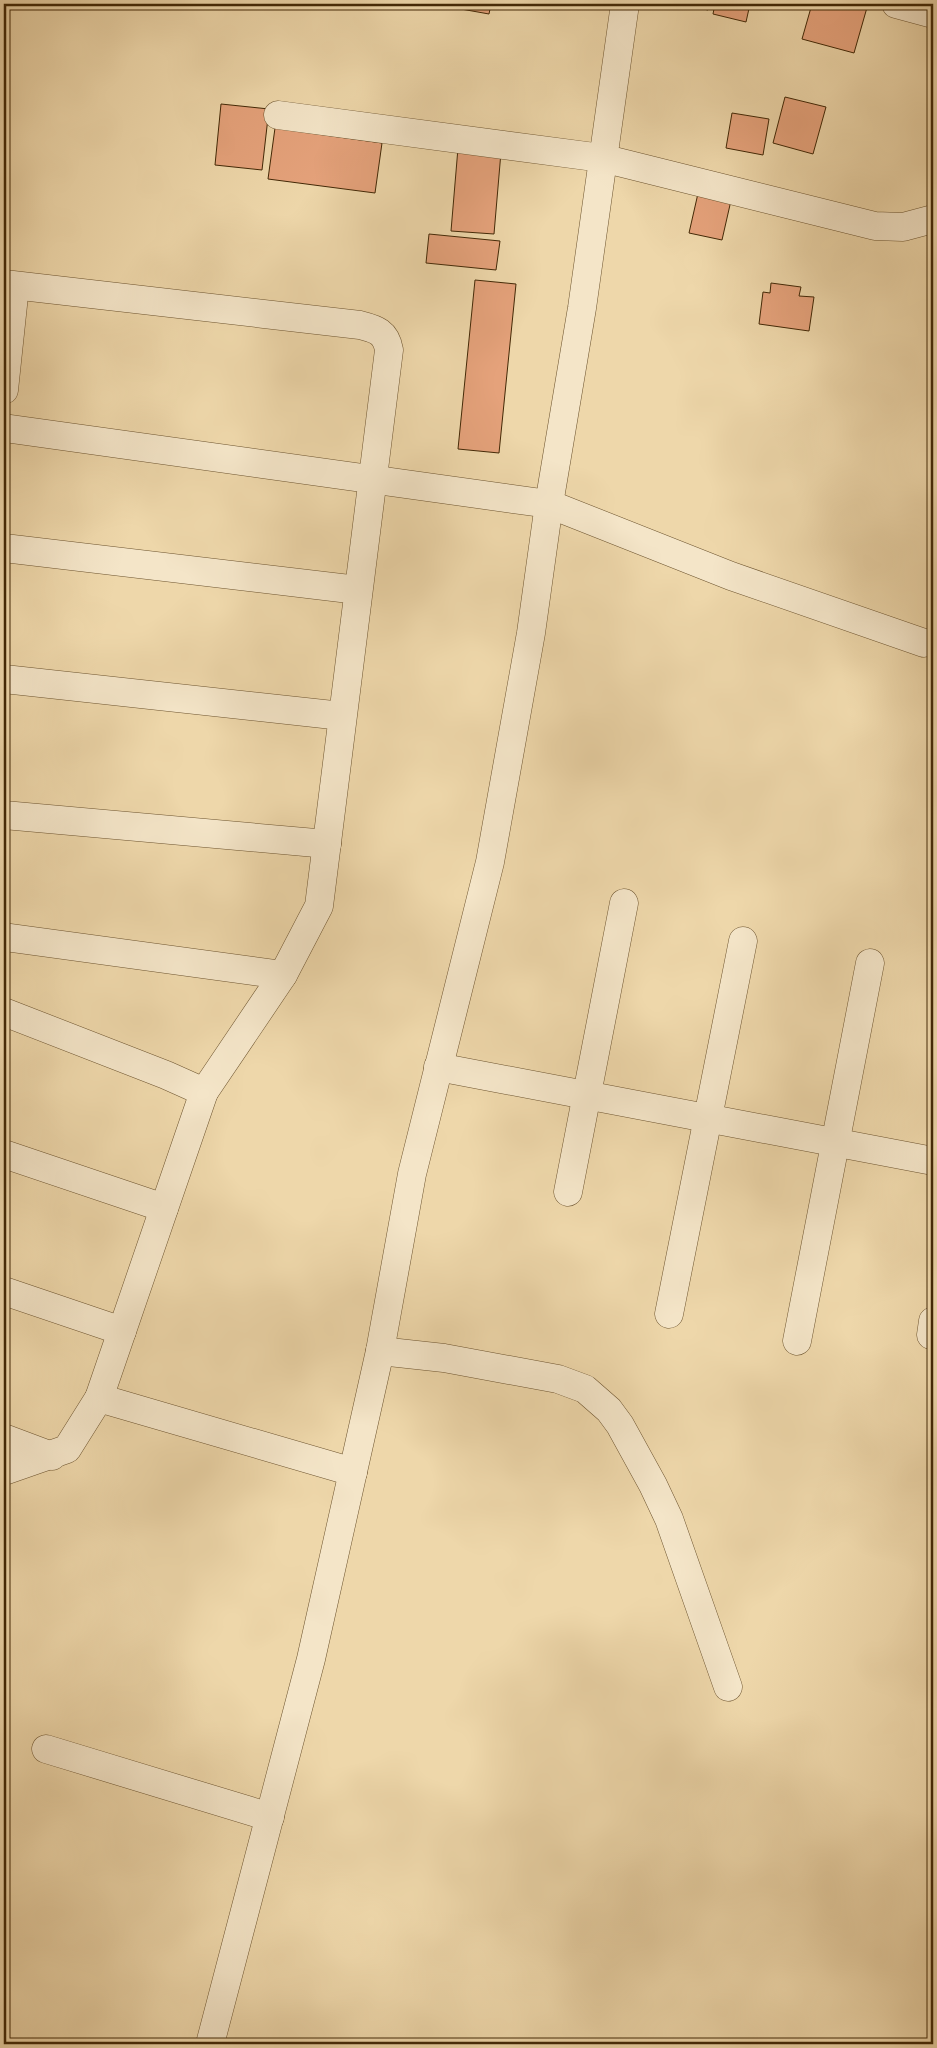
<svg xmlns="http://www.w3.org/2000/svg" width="937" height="2048" font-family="'IM FELL English',serif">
  <rect width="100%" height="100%" fill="#eed7aa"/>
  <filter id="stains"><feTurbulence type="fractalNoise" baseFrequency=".004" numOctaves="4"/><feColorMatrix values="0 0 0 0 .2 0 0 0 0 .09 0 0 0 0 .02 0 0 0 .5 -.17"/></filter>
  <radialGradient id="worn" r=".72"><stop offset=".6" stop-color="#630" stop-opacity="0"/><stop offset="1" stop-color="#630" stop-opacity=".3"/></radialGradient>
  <!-- building -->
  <g fill="#e5a27b" stroke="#422806">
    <polygon points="433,4 491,4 489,14"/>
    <polygon points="681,4 709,4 708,10"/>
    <polygon points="715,4 750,4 746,22 713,14"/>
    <polygon points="812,4 868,4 854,53 802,39"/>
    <polygon points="785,97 826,107 813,154 773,143"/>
    <polygon points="221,104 269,109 262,170 215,165"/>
    <polygon points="732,113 769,119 763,155 726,148"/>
    <polygon points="275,128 382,143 375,193 268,179"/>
    <polygon points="458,148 501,152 494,234 451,231"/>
    <polygon points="699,189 732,196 722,240 689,233"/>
    <polygon points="429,234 500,241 496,270 426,263"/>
    <polygon points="475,280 516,284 499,453 458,449"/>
    <polygon points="771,283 801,287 799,296 814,297 809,331 759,324 763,292 770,293"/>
  </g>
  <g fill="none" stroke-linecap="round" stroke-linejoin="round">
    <!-- street casing -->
    <g stroke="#6d542f" stroke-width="29">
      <g id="street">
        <polyline points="896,4 933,14"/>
        <polyline points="278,115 602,158 875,226 903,227 933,219"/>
        <path d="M4 284 360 325C376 329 386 332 389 350L319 906 283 975 4 937"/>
        <polyline points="4,390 15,286"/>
        <polyline points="4,428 549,504 731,576 924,643"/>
        <polyline points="4,548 358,590"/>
        <polyline points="4,679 342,716"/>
        <polyline points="4,815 327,844"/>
        <polyline points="4,1012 166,1075 204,1092 283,975"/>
        <polyline points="438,1067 933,1161"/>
        <polyline points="204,1092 99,1398 353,1472"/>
        <polyline points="4,1154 164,1208"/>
        <polyline points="568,1192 624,903"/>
        <polyline points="4,1291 122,1331"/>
        <polyline points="669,1314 743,941"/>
        <polyline points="931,1335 933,1321"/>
        <polyline points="797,1341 870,963"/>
        <polyline points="380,1351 444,1358 558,1379 585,1389 609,1410 620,1425 653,1485 669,1519 728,1687"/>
        <polyline points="4,1438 52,1456"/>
        <polyline points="4,1471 67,1449 99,1398"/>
        <polyline points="46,1749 270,1817"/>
        <polyline points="210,2044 311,1659 380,1351 412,1174 490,862 531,633 549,504 582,308 625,4"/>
      </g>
    </g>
    <!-- street -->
    <use href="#street" stroke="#f4e5c8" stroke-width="28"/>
  </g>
  <!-- margin -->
  <rect width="937" height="2048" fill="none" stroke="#eed7aa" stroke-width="20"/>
  <rect x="5" y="5" width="927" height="2038" fill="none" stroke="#422806" stroke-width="2.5"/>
  <rect x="10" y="10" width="917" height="2028" fill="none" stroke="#422806"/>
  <rect width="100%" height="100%" filter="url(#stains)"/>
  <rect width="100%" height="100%" fill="url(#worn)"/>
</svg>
